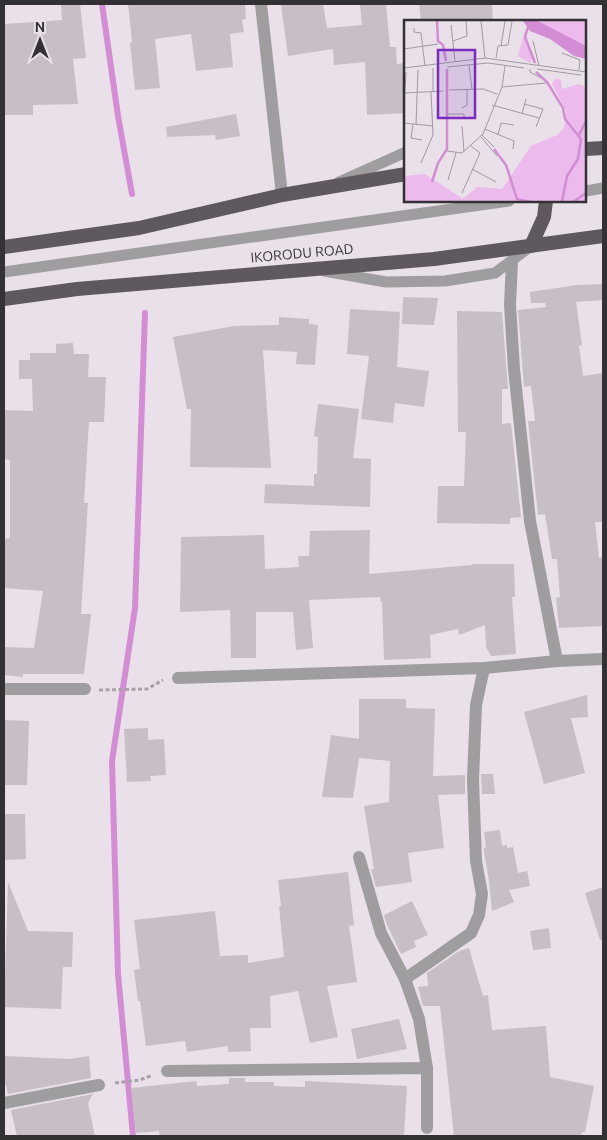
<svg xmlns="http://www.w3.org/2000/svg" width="607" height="1140" font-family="Ubuntu,sans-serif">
  <rect width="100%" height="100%" fill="#e9e0e9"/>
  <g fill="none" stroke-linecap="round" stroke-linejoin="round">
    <!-- stream -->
    <g stroke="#d38dd4" stroke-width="6">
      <polyline points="102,4 118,116 132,194"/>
      <polyline points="133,1136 118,974 112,761 135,608 145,313"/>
    </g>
  </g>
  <!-- building -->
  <g fill="#c7bec6">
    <polygon points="61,4 80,4 86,58 73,59 78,104 33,105 33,115 4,115 4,24 62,20"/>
    <polygon points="128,4 245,4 246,19 242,20 244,32 230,34 233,67 196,71 191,34 155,39 160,88 135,90 130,43 132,42"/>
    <polygon points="295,4 323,4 327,28 362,25 360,4 386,4 390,47 396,47 397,64 406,63 406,113 367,115 365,62 334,65 333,49 288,56 281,5"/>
    <polygon points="419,4 492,4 493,21 421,21"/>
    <polygon points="236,114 240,136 216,140 215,135 167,137 166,127"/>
    <polygon points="603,284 603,300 576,302 582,345 579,346 583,376 603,373 603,522 595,522 599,558 603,557 603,626 559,628 556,598 560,597 557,559 552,559 545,514 538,515 528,421 535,421 531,386 524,387 518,310 546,307 545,303 531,303 530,292 577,285"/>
    <polygon points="403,297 438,298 434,325 402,324"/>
    <polygon points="350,309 400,312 397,367 429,371 424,407 395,403 393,423 361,419 369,356 347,354"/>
    <polygon points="457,311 502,312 508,389 502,389 502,424 511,423 521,517 510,518 510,524 437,523 438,486 464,486 466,432 458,432"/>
    <polygon points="279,317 309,319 309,324 318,325 315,365 296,364 297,352 263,350 271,468 190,467 191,409 187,409 173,337 234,326 279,325"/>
    <polygon points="73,343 74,354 89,354 88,377 106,377 104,422 89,422 84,503 88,503 81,614 91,614 84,674 23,674 23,677 4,675 4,647 34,648 43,591 4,588 4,539 10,538 10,460 4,459 4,410 33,411 32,379 19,379 19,360 30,360 30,353 56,353 56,344"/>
    <polygon points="318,404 359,409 353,458 371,459 370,507 264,503 265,484 314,486 314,474 317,474 318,437 314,436"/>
    <polygon points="370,530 369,574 472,565 472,564 514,564 515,597 512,597 516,654 491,656 486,647 485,625 459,635 458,629 430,635 431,658 384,660 382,601 381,602 380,597 309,600 313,648 296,650 293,612 256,612 256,658 231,658 230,610 180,612 181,537 264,535 265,569 299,567 298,556 309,556 310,531"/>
    <polygon points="587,695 588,717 571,718 585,773 544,784 524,712"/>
    <polygon points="359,699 406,699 406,708 435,709 433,776 465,775 465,794 438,795 444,848 408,853 412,882 376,887 371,869 374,869 364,806 389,802 390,761 359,758 353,798 322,797 331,735 359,739"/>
    <polygon points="4,720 29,721 27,785 4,785"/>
    <polygon points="148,728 148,740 164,739 166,775 150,776 151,781 127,782 124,729"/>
    <polygon points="481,774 493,774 495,794 482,794"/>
    <polygon points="4,814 25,814 26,859 4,860"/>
    <polygon points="500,830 502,846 507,845 507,848 513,847 518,873 527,871 530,886 509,890 514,902 492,911 489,881 484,852 484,848 486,847 484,832"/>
    <polygon points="348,872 354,925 349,926 357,982 327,986 338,1037 310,1043 298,991 270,996 271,1028 250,1028 251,1051 228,1052 228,1046 187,1052 185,1041 146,1046 140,1001 138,1001 134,970 140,969 134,920 215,911 220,956 248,955 248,963 284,957 279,906 281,906 278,880"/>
    <polygon points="8,882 28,931 73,932 72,967 63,967 61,1009 4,1007"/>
    <polygon points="603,887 603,940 600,940 585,893"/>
    <polygon points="412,901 428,935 414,941 416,947 401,954 387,925 384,915"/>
    <polygon points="549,928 551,948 533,950 530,931"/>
    <polygon points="469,948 483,996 488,995 492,1030 546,1026 550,1077 594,1086 585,1132 582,1132 581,1136 454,1136 440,1006 423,1006 418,987 428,986 427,973 459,951"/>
    <polygon points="399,1019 407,1049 357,1059 351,1029"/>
    <polygon points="4,1056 70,1059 89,1056 91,1078 8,1094 6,1085 4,1085"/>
    <polygon points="229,1078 245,1078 245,1082 274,1082 274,1086 305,1087 305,1081 407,1086 404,1136 160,1136 159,1131 136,1133 131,1088 196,1081 197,1086 229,1084"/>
    <polygon points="93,1094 88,1103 95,1136 17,1136 11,1110"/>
  </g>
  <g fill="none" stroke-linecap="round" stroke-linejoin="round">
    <!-- path -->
    <g stroke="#a8a1a8" stroke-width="3" stroke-dasharray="4 2.5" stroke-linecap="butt">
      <polyline points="99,690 147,689 163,680"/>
      <polyline points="115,1083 140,1080 153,1075"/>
    </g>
    <!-- service -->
    <g stroke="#a09da0" stroke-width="11">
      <polyline points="339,182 406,152"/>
      <polyline points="586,191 603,188"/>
      <polyline points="324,271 386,282 445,281 495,273 531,246"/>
      <polyline points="4,272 509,201"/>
    </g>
    <!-- minor -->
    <g stroke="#a09da0" stroke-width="12">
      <polyline points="261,4 282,195"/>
      <polyline points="512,261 510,305 514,369 530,521 557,661"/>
      <polyline points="178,678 484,668 557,661 603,659"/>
      <polyline points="4,689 85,689"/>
      <polyline points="359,857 381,933 405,979 419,1019 427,1068"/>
      <polyline points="405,979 471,933 479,915 482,894 476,861 473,780 476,705 484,668"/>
      <polyline points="167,1071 427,1068 427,1128"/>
      <polyline points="4,1103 99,1085"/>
    </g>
    <!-- trunk -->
    <g stroke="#5f585f" stroke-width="14">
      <polyline points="586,149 603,148"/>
      <polyline points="531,246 544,217 546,201"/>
      <polyline points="4,247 139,228 282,195 406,174"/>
      <polyline points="4,299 77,289 434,259 603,236"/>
    </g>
  </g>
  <g text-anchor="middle" stroke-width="4.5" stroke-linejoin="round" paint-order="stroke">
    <!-- street labels -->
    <g font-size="14" fill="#343134" stroke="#e9e0e9">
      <text transform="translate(302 253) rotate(-5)" y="5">IKORODU ROAD</text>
    </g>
  </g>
  <!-- overview -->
  <g transform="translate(404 20)">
    <rect width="182" height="182" fill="#e9e0e9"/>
    <path d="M134 1H182V26L152 12ZM121 10 120 17 129 37 126 43 114 36ZM152 58 157 60 158 69 175 64 182 67V182H0V156L21 154 59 179 73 167 98 169 127 126 153 115 160 108 162 91 148 64Z" fill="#edbaed"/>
    <path d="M119 1H134L182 26V39L170 36 146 19 126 11Z" fill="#d38dd4"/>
    <path fill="none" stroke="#d38dd4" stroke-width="2.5" d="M33 1 34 21 39 25 42 41M124 7 121 17 131 43M132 52 143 62 159 88 161 99 177 119 174 139 163 156 158 182M175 115 182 101M90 129 102 145 113 179 127 182M28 162 34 143 43 129V49M169 182 182 173"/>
    <path fill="none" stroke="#a19aa1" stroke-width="1" d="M77 1 81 38M47 5 51 41M10 8V12L17 13 21 46M49 21 63 16 62 1M129 21 135 46M97 26 101 1M0 29 34 24M158 33 176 40 175 50M92 38 94 26 104 25 108 1M65 45 68 69M43 47 84 43 120 48M0 48 81 38 182 52M126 49V52L137 58M133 49 177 55M98 67 142 63M45 70 79 69 93 74M29 72V48M0 73 39 71M0 81 2 52M120 84 139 89 132 107M88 85 135 98M58 88 63 85V70M44 94H60V97M118 94 122 79M0 103 29 106M9 104 7 118 18 120M12 105 14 50M58 106 60 132M81 109 110 121 109 129M78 115 90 127M94 115 97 103 110 105M77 117 93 136M43 131 58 133 79 114 98 67 101 46M17 143 29 115 27 72M68 149 92 162M44 160 52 133M58 173 76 133 67 126"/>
    <path fill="#7b2cbf" fill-opacity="0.15" stroke="#7b2cbf" stroke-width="2.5" d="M34 30H71V98H34Z"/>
    <rect width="182" height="182" fill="none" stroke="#343134" stroke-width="2.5"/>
  </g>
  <!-- border -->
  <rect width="607" height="1140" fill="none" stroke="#343134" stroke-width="10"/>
  <!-- north arrow -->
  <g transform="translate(40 40)" stroke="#e9e0e9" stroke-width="4" paint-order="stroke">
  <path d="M0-4L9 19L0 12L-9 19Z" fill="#343134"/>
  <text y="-8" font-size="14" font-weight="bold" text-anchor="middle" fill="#343134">N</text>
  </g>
</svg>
